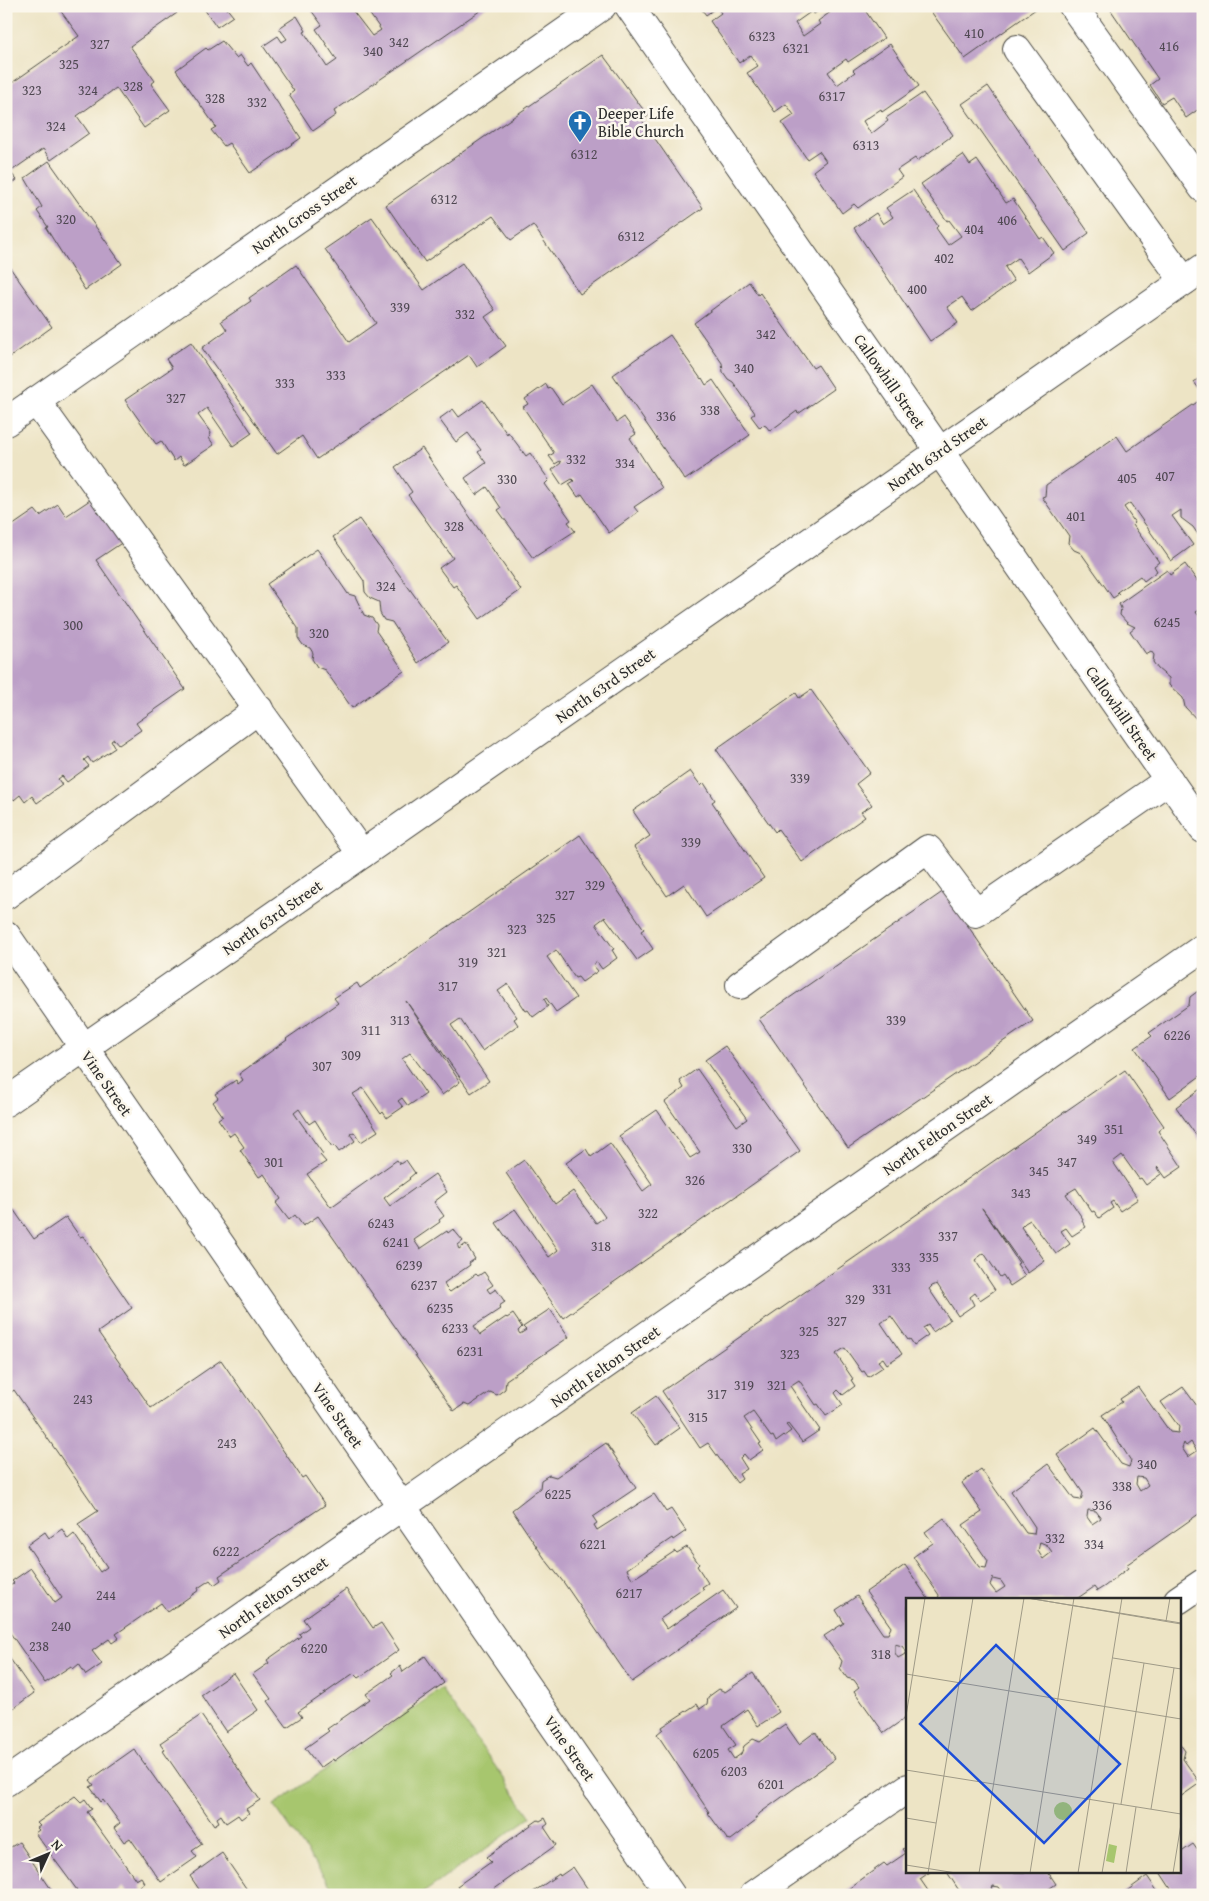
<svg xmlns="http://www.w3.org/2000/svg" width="1209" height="1901" font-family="'Gentium Book Plus',serif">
  <rect width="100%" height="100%" fill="#fbf7ec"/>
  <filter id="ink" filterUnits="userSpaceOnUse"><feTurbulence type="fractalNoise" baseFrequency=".02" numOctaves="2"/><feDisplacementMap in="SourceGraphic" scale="10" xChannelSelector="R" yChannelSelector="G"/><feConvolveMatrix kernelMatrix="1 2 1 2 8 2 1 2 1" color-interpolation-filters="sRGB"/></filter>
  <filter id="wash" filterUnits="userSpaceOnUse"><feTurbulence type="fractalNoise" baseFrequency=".0096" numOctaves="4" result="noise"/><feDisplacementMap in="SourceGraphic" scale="20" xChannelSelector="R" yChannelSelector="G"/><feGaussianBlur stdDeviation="1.12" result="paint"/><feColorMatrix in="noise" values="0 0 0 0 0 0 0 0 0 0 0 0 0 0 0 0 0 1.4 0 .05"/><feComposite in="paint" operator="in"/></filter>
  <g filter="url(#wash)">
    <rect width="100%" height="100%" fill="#ede4c5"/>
    <!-- green -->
    <polygon fill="#a7c66e" stroke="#69784c" points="441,1689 531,1817 420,1895 337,1895 274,1805"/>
    <g id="blocks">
      <!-- building -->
      <g fill="#bc9fc7" fill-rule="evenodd">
        <polygon points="57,6 172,6 177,13 130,46 155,81 151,84 170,110 144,128 116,88 77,116 89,133 51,160 43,149 10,172 17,180 6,187 6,87 79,36"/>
        <polygon points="202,6 225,6 233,16 217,27"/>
        <polygon points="308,6 345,6 346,8 349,6 372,36 381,30 364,6 487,6 334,111 336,115 313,131 289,95 294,91 263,46 278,36 282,42 287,39 279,28 297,16 306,31 304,32 327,67 337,60 316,29 322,25"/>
        <polygon points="699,6 825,6 814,14 812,11 795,23 803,36 820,24 818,21 839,6 862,6 884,38 848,62 846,59 828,72 837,85 855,72 853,70 890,44 919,86 882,112 881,109 863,121 871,134 888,121 886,118 923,93 953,135 917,161 915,158 897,170 902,177 858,208 854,204 842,213 813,171 826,161 819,151 807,159 782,123 794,115 789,108 786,104 775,112 747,73 758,66 750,55 739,63 710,21 721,13 717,7 706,15"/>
        <polygon points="927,6 1040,6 965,59"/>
        <polygon points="1108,6 1202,6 1199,8 1203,14 1203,106 1186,118 1172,97 1162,103 1150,85 1158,79"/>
        <polygon points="222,41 236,58 240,55 248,66 251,63 301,138 250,173 229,143 224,146 211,130 216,127 176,70 206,48 208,50"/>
        <polygon points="603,55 648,116 642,120 703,208 580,294 533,225 511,240 493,216 425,262 386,205"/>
        <polygon points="988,86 1089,233 1065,251 962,104"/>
        <polygon points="963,155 970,165 977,160 1006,203 1013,199 1040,239 1043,237 1054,253 1028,272 1018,258 1005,267 1014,281 972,311 962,297 947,307 958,323 930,341 854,228 876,213 883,224 893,217 886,208 913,190 938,226 936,228 948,245 961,236 949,220 947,221 921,184"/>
        <polygon points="49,161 122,264 85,290 46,228 48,227 37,211 42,207 25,178"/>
        <polygon points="372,217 424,290 462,263 495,310 485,317 506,346 477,367 469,355 317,459 302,436 277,454 202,348 227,330 221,321 251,301 249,298 296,265 349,342 376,323 325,249"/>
        <polygon points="6,262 52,327 6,360"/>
        <polygon points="749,282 758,295 760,293 813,368 818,365 834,389 798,414 797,411 770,431 766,426 763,425 760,428 751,416 755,413 733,382 728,379 723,372 722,363 694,323"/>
        <polygon points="670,335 701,379 702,378 706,385 713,380 750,435 685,480 613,375"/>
        <polygon points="191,342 252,433 233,446 207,408 198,415 211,433 209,438 214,445 184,465 179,457 174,461 161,441 156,444 125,400 172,368 166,359"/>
        <polygon points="1203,375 1203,394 1194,382"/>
        <polygon points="546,384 548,389 551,388 562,404 592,384 617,422 624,417 636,434 630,438 662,488 634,507 638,512 609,533 582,494 578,497 569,484 574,481 572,479 562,485 552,470 561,463 560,461 555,464 549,456 554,453 523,407 528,404 525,399"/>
        <polygon points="1203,398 1203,542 1193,527 1181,518 1181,510 1172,516 1193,545 1171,561 1130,503 1124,507 1135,523 1133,525 1159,562 1154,566 1157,571 1144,581 1140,576 1117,592 1119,594 1113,598 1081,553 1074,550 1068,543 1069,536 1042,497 1045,496 1046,485 1117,436 1127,451"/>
        <polygon points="483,400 507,434 508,432 526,456 530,453 549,480 545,484 571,520 568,522 575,531 533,558 498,510 501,508 487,487 476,495 465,478 486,463 478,452 481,450 468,433 456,442 439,419 453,409 459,417"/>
        <polygon points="422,448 521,590 480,619 456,585 453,587 439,568 453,558 408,495 412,492 395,467"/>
        <polygon points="93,498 123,542 96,560 185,689 136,723 141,730 119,745 114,739 111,741 115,748 92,763 88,757 84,760 89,766 67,782 62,776 58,779 62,785 37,803 32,796 25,802 20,795 14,800 6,788 6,530 35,510 40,516 58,504 66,516"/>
        <polygon points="359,519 448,642 418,663 392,622 384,620 380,613 379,602 370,598 365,592 364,581 333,537"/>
        <polygon points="317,549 348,594 355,596 364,615 372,618 377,625 376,631 404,671 352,708 325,670 317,667 312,659 313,653 310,648 303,645 298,638 298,628 267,584"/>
        <polygon points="1185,564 1203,589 1203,608 1196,612 1203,622 1203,726 1185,707 1183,698 1169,685 1169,678 1158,669 1153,662 1154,655 1151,651 1146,654 1130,631 1135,627 1127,623 1120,615 1121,608 1119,604 1167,570 1170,575"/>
        <polygon points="811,690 870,773 856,784 872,805 861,812 865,817 802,862 778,829 775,832 716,749 796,693 799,698"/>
        <polygon points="690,771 701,786 704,783 715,800 712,802 764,878 706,917 684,884 667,896 634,847 650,836 633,811"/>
        <polygon points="580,835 644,929 641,931 653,949 637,960 605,917 596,924 614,949 612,950 617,958 602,969 597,962 593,965 598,971 582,982 578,977 575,978 556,950 547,957 576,998 556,1012 546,998 544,999 548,1006 533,1017 528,1010 526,1011 508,984 498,991 517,1017 514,1019 518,1025 482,1051 460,1019 451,1025 489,1081 471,1093 406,1001 460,1082 442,1095 410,1053 402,1059 426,1094 408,1106 402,1098 398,1101 403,1107 387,1118 383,1112 381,1114 363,1088 353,1094 378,1131 361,1142 354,1132 350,1134 355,1141 339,1152 334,1145 332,1147 315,1120 309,1124 299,1109 294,1113 323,1154 320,1155 326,1162 307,1174 331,1207 397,1160 400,1164 406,1160 415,1173 409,1178 410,1179 384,1198 390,1206 435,1174 447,1192 434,1202 444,1216 439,1220 440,1222 414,1240 420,1249 447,1231 448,1233 453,1229 463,1241 458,1245 458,1247 459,1249 466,1244 475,1259 469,1263 470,1265 444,1283 446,1288 450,1292 476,1274 478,1276 484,1272 493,1285 487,1289 490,1293 496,1289 505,1302 499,1306 500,1309 474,1326 480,1335 506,1317 507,1318 513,1314 522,1327 518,1331 520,1334 526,1330 523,1327 550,1309 569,1337 506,1380 505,1389 497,1395 490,1392 469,1406 464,1404 454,1411 318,1216 303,1226 295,1215 289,1220 276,1203 281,1199 264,1174 259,1177 240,1150 244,1147 234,1133 230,1136 218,1119 223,1116 213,1102 218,1098 215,1094 236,1080 238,1084 243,1080 239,1074 287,1040 286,1039 338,1003 334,998 357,983 360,988"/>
        <polygon points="944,891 1033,1021 848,1148 759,1019"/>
        <polygon points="1198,991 1203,992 1203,1074 1170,1098 1135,1048 1152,1036 1149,1033 1189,1005 1190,997"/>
        <polygon points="725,1046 800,1151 563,1318 496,1223 515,1209 549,1257 558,1250 506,1173 524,1160 555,1204 573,1191 596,1223 605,1217 566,1163 586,1149 591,1157 610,1143 643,1191 652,1184 619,1136 657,1110 690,1158 700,1152 665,1102 684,1088 680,1081 697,1069 737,1126 747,1119 705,1060"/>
        <polygon points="1125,1070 1164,1126 1158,1131 1182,1167 1166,1178 1158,1167 1157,1168 1161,1174 1146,1185 1141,1178 1139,1179 1122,1155 1113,1162 1138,1199 1120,1211 1113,1201 1110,1203 1113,1208 1099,1218 1094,1211 1092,1212 1076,1188 1066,1194 1083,1219 1082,1221 1086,1227 1072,1236 1066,1228 1061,1231 1070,1244 1056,1254 1030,1220 1025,1223 1021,1227 1045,1261 1028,1273 982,1208 1019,1263 1017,1264 1025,1276 1010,1286 1003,1275 1000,1277 984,1253 975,1260 995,1290 980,1300 975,1293 970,1297 974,1305 958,1316 937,1284 932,1286 929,1289 950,1320 933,1332 928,1325 923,1328 928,1335 914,1345 910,1339 908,1340 891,1316 881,1323 902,1354 887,1364 883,1358 878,1361 883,1367 868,1377 864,1371 862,1372 845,1348 840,1351 836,1354 853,1379 851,1380 855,1386 843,1395 838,1390 835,1393 843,1405 826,1416 818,1404 816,1405 799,1380 790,1386 820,1430 802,1442 788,1424 786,1425 791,1431 776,1442 773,1436 771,1437 753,1412 744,1418 761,1443 759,1444 763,1450 749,1460 744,1454 740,1458 747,1469 739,1474 742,1479 737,1483 708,1443 700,1448 662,1391"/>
        <polygon points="1203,1087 1203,1145 1176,1107"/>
        <polygon points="11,1206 34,1239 66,1217 80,1237 83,1236 132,1308 98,1332 151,1408 221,1360 302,1478 305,1476 325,1505 219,1576 221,1580 214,1585 210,1580 198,1588 199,1590 168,1612 161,1603 116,1634 119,1638 112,1643 109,1639 92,1651 102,1664 86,1675 79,1664 73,1669 71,1666 45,1683 6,1627 6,1589 14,1583 12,1581 31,1568 55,1603 62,1598 27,1545 45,1532 49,1538 62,1529 68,1539 74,1534 100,1572 107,1567 78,1524 98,1511 14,1390 6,1396 6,1209"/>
        <path d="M1138 1387 1170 1432 1178 1433 1179 1427 1161 1402 1183 1387 1203 1414V1511L1126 1565 1128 1568 1105 1586 1097 1591 1094 1587 1075 1600H938L939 1595 913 1557 933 1543 925 1532 944 1518 979 1567 986 1568 988 1561 963 1525 982 1512 962 1483 981 1469 1026 1533 1034 1534 1035 1527 1011 1491 1048 1464 1074 1499 1081 1500 1083 1493 1057 1455 1095 1428 1121 1464 1129 1467 1131 1461 1102 1415 1122 1402 1120 1399ZM1191 1442 1197 1451 1188 1457 1182 1448 1184 1443 1186 1446ZM1137 1477 1144 1478 1148 1485 1140 1491 1136 1484ZM1088 1510 1096 1511 1101 1518 1092 1524 1087 1517ZM1040 1542 1047 1545 1052 1552 1043 1559 1038 1551ZM993 1577V1579L1001 1581 1005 1587 996 1593 990 1585Z"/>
        <polygon points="656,1396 680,1428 656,1445 632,1413"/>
        <polygon points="606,1443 636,1488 593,1517 597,1523 594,1525 597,1530 654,1494 666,1512 671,1509 686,1531 673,1540 672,1538 627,1569 629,1574 633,1579 675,1551 677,1553 687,1547 699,1564 697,1566 708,1583 702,1587 704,1589 660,1619 667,1629 723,1590 736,1608 632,1682 564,1583 545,1559 512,1510 540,1488 541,1480 549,1475 556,1477"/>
        <path d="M905 1565 929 1600H908V1716L884 1733 854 1691 859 1687 854 1680 847 1678 840 1668 842 1661 824 1636 844 1623 836 1610 857 1596 883 1634H888L891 1627 866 1592ZM895 1644 902 1646 907 1653 898 1658 895 1653Z"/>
        <polygon points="346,1589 373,1628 381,1623 399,1650 359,1678 354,1673 298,1712 302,1717 287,1727 268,1701 271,1699 253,1674 269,1663 267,1660 301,1636 299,1634 309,1627 303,1619"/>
        <polygon points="6,1653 34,1693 11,1710 9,1707 6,1708"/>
        <polygon points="425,1656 444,1683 334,1761 333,1759 320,1768 305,1748 329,1731 327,1729 370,1699 366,1694 393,1675 391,1673 400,1666 403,1672"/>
        <polygon points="233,1673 258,1710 226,1732 201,1695"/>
        <polygon points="753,1673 779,1712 758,1726 747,1709 723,1726 736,1745 728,1750 734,1759 741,1754 744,1746 753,1739 760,1742 785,1724 799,1744 815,1732 835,1759 760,1813 755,1819 756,1821 731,1840 727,1839 708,1813 709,1812 657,1734 663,1729 662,1727 697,1704 700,1709 707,1704 708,1697 719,1689 725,1692"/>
        <polygon points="201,1715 260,1800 246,1809 249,1813 241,1819 238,1815 226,1823 221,1815 217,1818 219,1822 214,1825 163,1751 165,1750 160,1743"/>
        <polygon points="1180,1744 1185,1751 1183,1759 1200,1783 1180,1797"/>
        <polygon points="134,1749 202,1844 192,1851 197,1857 161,1882 130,1838 124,1842 114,1828 120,1823 103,1800 101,1802 90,1787 94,1785 90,1780"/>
        <polygon points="75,1796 81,1802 85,1799 92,1809 87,1812 136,1880 141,1877 145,1883 140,1886 142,1890 135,1895 129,1895 123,1887 113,1895 71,1895 77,1890 35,1833 39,1830 37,1828 40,1826 37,1823"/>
        <polygon points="545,1818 548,1824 544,1827 556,1845 486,1895 463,1895 457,1886 491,1862 486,1857 538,1820 540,1821"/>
        <polygon points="19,1842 55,1895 6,1895 6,1850"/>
        <polygon points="1193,1844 1203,1858 1203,1895 1175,1895 1160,1872 1180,1872 1180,1853"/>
        <polygon points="908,1846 908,1872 930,1872 920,1879 931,1895 840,1895 884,1863 887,1866 906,1853 903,1849"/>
        <polygon points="222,1853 248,1891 243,1895 203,1895 190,1876"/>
        <polygon points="573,1867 589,1891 597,1895 529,1895 559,1874 560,1876"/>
        <polygon points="947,1872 975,1872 985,1875 985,1872 1048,1872 1056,1884 1040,1895 1004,1895 999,1887 993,1886 991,1893 992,1895 962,1895"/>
        <polygon points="1147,1876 1160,1895 1120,1895 1128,1890"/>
      </g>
    </g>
  </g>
  <g filter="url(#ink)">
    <use href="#blocks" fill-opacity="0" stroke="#484742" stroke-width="1"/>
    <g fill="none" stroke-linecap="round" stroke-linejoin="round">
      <!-- minor casing -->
      <g stroke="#484742" stroke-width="30">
        <g id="minor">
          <polyline points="629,6 1203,829"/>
          <polyline points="1073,6 1203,188"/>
          <polyline points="1017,49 1184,281"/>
          <polyline points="36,401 362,854"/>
          <polyline points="6,422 602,6"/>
          <polyline points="6,895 259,709"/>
          <polyline points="6,935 671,1895"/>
          <polyline points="740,985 928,849 976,913 1169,780"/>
          <polyline points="1178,1600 1203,1583"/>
          <polyline points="6,1782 1203,948"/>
          <polyline points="754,1895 908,1788"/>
        </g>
      </g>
      <!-- major casing -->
      <g stroke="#484742" stroke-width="30">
        <polyline id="major" points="6,1102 1203,268"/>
      </g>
      <!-- minor -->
      <use href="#minor" stroke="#fff" stroke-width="28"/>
      <!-- major -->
      <use href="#major" stroke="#fff" stroke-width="28"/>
    </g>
  </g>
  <!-- icons -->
  <defs>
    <g id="church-pin" transform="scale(1.25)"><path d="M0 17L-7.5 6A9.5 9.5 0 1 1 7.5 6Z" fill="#1f6fb2" stroke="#fbf7ec"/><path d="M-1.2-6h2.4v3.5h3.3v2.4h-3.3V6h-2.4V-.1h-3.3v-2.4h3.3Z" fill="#fff"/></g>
  </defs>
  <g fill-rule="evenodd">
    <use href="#church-pin" x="580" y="122"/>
  </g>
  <g text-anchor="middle" stroke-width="5" stroke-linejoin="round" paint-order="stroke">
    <!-- number labels -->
    <g font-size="14" fill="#4f4852">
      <text x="974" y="38">410</text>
      <text x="762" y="41">6323</text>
      <text x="399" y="47">342</text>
      <text x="100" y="49">327</text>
      <text x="1169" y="51">416</text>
      <text x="796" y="53">6321</text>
      <text x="373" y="56">340</text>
      <text x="69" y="69">325</text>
      <text x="133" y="91">328</text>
      <text x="32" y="95">323</text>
      <text x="88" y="95">324</text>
      <text x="832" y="101">6317</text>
      <text x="215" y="103">328</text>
      <text x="257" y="107">332</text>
      <text x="56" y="131">324</text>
      <text x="866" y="150">6313</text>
      <text x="584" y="159">6312</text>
      <text x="444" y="204">6312</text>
      <text x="66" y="224">320</text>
      <text x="1007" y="225">406</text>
      <text x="974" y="234">404</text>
      <text x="631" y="241">6312</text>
      <text x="944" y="263">402</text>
      <text x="917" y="294">400</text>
      <text x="400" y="312">339</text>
      <text x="465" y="319">332</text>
      <text x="766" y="339">342</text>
      <text x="744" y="373">340</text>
      <text x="336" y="380">333</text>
      <text x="285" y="388">333</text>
      <text x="176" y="403">327</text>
      <text x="710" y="415">338</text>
      <text x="666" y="421">336</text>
      <text x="576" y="464">332</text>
      <text x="625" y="468">334</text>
      <text x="1165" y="481">407</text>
      <text x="1127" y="483">405</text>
      <text x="507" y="484">330</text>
      <text x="1076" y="521">401</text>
      <text x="454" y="531">328</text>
      <text x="386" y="591">324</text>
      <text x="1167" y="627">6245</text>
      <text x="73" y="630">300</text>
      <text x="319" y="638">320</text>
      <text x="800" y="783">339</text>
      <text x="691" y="847">339</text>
      <text x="595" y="890">329</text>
      <text x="565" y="900">327</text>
      <text x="546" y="923">325</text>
      <text x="517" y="934">323</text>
      <text x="497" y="957">321</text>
      <text x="468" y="967">319</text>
      <text x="448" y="991">317</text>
      <text x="400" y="1025">313</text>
      <text x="896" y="1025">339</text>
      <text x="371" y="1035">311</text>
      <text x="1177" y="1040">6226</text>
      <text x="351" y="1060">309</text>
      <text x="322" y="1071">307</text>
      <text x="1114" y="1134">351</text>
      <text x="1087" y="1144">349</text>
      <text x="742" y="1153">330</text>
      <text x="274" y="1167">301</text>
      <text x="1067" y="1167">347</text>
      <text x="1039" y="1176">345</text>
      <text x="695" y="1185">326</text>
      <text x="1021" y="1198">343</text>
      <text x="648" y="1218">322</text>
      <text x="381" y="1228">6243</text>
      <text x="948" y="1241">337</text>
      <text x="396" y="1247">6241</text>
      <text x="601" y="1251">318</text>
      <text x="929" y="1262">335</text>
      <text x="409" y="1270">6239</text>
      <text x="901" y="1272">333</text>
      <text x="424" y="1290">6237</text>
      <text x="882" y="1294">331</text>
      <text x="855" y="1304">329</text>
      <text x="440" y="1313">6235</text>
      <text x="837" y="1326">327</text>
      <text x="455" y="1333">6233</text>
      <text x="809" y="1336">325</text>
      <text x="470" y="1356">6231</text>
      <text x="790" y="1359">323</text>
      <text x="744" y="1390">319</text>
      <text x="777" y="1390">321</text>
      <text x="717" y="1399">317</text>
      <text x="83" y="1404">243</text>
      <text x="698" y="1422">315</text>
      <text x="227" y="1448">243</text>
      <text x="1147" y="1469">340</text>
      <text x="1122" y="1491">338</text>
      <text x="558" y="1499">6225</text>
      <text x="1102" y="1510">336</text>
      <text x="1055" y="1543">332</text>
      <text x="593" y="1549">6221</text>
      <text x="1094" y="1549">334</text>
      <text x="226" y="1556">6222</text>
      <text x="629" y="1598">6217</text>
      <text x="106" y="1600">244</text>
      <text x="61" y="1631">240</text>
      <text x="39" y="1651">238</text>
      <text x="314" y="1653">6220</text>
      <text x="881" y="1659">318</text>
      <text x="706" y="1758">6205</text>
      <text x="734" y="1776">6203</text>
      <text x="771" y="1789">6201</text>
    </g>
    <!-- poi labels -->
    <g font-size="16" fill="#2b2b2b" stroke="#fbf7ec" text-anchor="start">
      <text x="598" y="119">Deeper Life<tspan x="598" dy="18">Bible Church</tspan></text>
    </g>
    <!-- street labels -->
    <g font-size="16" fill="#2b2b2b" stroke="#fbf7ec">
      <text transform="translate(304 214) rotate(-35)" y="6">North Gross Street</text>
      <text transform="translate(890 381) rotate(55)" y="6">Callowhill Street</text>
      <text transform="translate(937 453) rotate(-35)" y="6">North 63rd Street</text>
      <text transform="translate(605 685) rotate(-35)" y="6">North 63rd Street</text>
      <text transform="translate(1122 713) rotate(55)" y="6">Callowhill Street</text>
      <text transform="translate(272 917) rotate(-35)" y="6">North 63rd Street</text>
      <text transform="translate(107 1083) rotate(55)" y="6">Vine Street</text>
      <text transform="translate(937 1134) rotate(-35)" y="6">North Felton Street</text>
      <text transform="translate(605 1366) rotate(-35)" y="6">North Felton Street</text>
      <text transform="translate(338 1415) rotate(55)" y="6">Vine Street</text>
      <text transform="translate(273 1597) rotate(-35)" y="6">North Felton Street</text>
      <text transform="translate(570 1748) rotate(55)" y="6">Vine Street</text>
    </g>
  </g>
  <!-- overview -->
  <g transform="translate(906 1598)">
    <rect width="275" height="275" fill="#ede4c5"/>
    <path d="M148 213a9 9 0 1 1 18 0a9 9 0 1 1-18 0ZM203 246 211 248 208 265 200 263Z" fill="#a7c66e"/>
    <path fill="none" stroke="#9f9a87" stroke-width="1" d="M121 0 275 25M122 0 275 26M260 23 264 0M207 60 275 71M0 76 275 121M0 118 19 0M0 172 275 216M215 206 238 65M245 211 268 70M0 220 30 225M0 267 50 275M22 275 67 0M73 275 118 0M124 275 168 0M172 275 216 0M196 275 208 205M220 275 230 209M267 275 275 226"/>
    <path fill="#1d4ed8" fill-opacity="0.15" stroke="#1d4ed8" stroke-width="2.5" d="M90 47 214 166 138 245 14 126Z"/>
    <rect width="275" height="275" fill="none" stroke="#2b2b2b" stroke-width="2.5"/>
  </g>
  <!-- margin -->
  <rect width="1209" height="1901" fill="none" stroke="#fbf7ec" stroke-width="25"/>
  <!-- north arrow -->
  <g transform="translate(48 1854) rotate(46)" stroke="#fbf7ec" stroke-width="4" paint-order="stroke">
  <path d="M0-4L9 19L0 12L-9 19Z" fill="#2b2b2b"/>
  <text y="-8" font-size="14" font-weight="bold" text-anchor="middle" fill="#2b2b2b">N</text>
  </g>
</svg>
